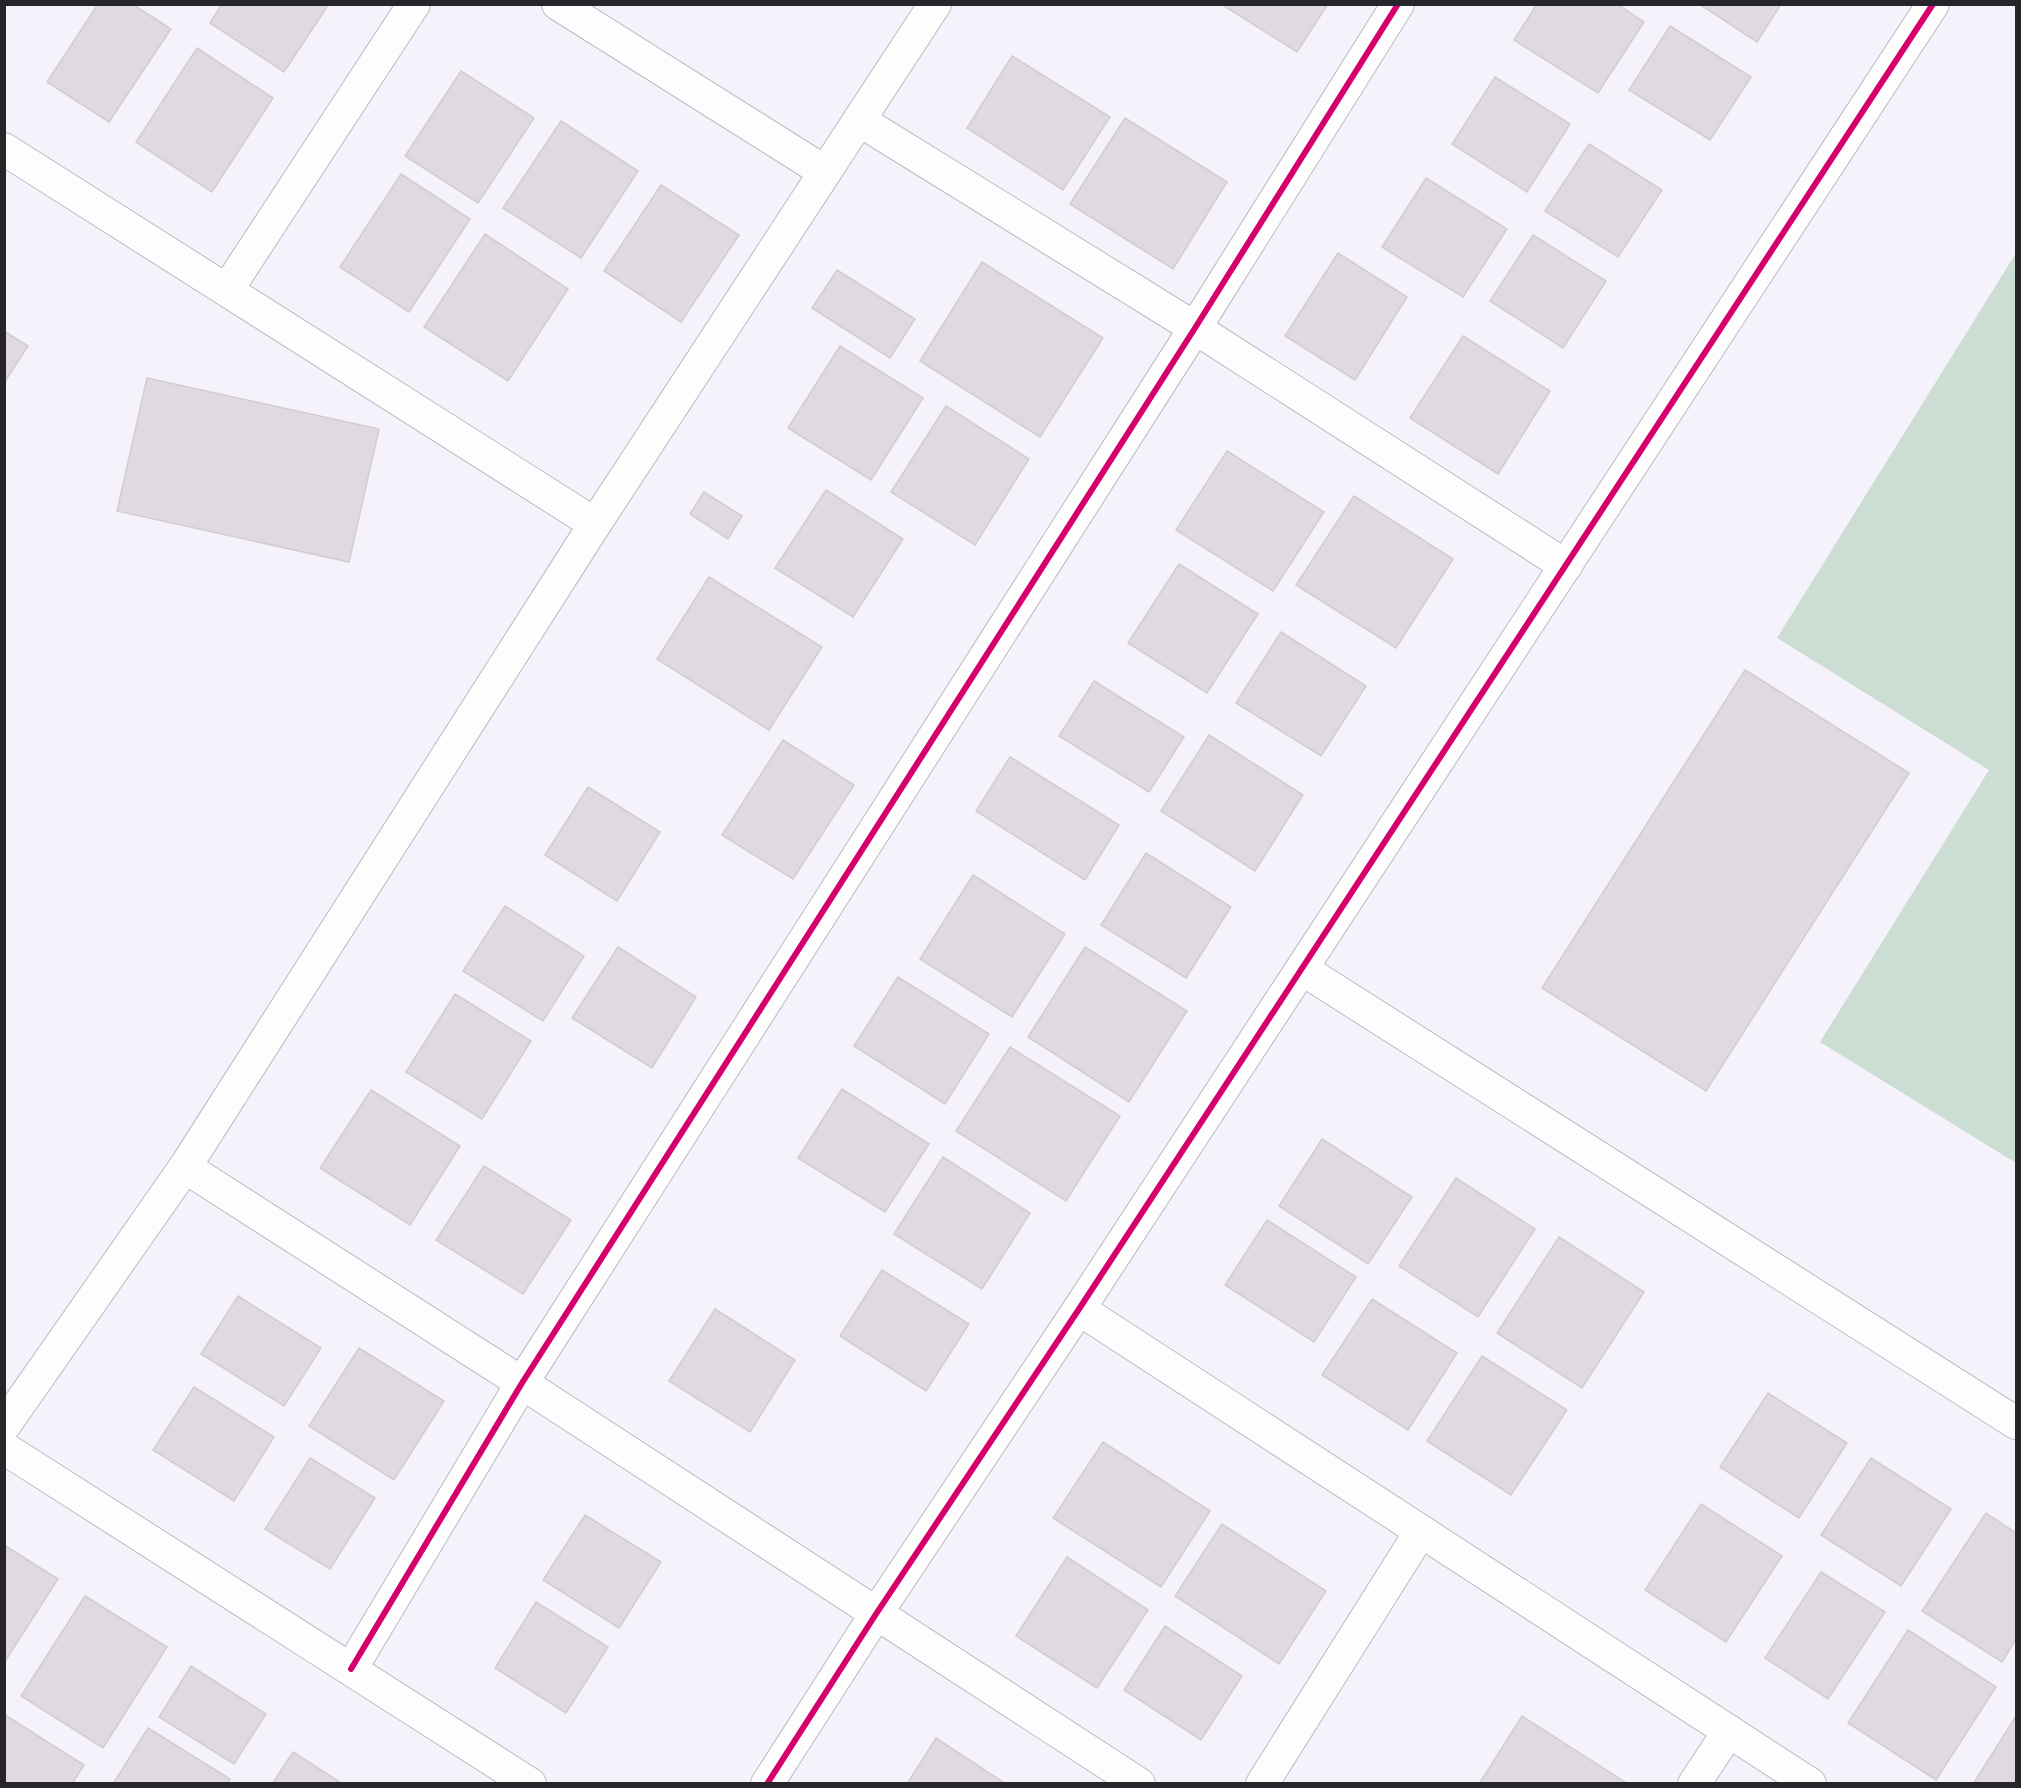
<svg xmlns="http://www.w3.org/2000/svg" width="2021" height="1788" font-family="'Golos Text',sans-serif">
  <rect width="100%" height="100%" fill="#f5f2fb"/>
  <!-- green -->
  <polygon fill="#ccddd3" points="2016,253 2016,1163 1820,1042 1989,770 1777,638"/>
  <!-- building -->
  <g fill="#dfdae0" stroke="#d1ccd2" stroke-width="1.5">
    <polygon points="98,4 132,4 171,29 109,122 47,82"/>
    <polygon points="222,4 329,4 284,72 210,23"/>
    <polygon points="1221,4 1328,4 1297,52"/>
    <polygon points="1537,4 1617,4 1644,22 1598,93 1514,40"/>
    <polygon points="1699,4 1781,4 1757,42"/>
    <polygon points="1670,26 1751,77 1710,140 1629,90"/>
    <polygon points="197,48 273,98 212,192 136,142"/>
    <polygon points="1012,56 1110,117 1063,190 967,128"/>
    <polygon points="461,71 534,118 478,203 405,156"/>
    <polygon points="1495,77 1570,124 1527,192 1452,144"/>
    <polygon points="1125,118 1227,182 1173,269 1070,204"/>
    <polygon points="561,121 638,171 581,258 503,208"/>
    <polygon points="1589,144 1662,190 1618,257 1545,211"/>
    <polygon points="401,174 470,219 409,312 340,267"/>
    <polygon points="1426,178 1507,229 1463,297 1382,247"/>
    <polygon points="661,185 739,235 681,322 604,271"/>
    <polygon points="485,234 568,289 508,381 424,327"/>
    <polygon points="1533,235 1606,281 1563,348 1490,301"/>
    <polygon points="1338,253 1407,297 1355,380 1285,336"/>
    <polygon points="982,262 1103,338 1040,437 920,361"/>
    <polygon points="837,270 915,319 890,358 812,308"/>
    <polygon points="4,331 28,346 4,383"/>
    <polygon points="1463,336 1550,391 1498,474 1410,418"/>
    <polygon points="840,346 923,398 871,480 788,428"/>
    <polygon points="147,378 379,429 349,562 117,511"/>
    <polygon points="946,406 1029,459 975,545 891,492"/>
    <polygon points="1227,451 1324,512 1273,591 1176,530"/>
    <polygon points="826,490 903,539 853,617 775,568"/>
    <polygon points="704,492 742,516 728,539 690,514"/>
    <polygon points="1354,496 1453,559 1396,648 1296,585"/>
    <polygon points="1179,564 1258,614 1207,693 1128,643"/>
    <polygon points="709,577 822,647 769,730 657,659"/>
    <polygon points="1281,632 1366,686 1321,756 1236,703"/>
    <polygon points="1745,670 1909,773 1706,1091 1542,988"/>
    <polygon points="1094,681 1184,737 1149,792 1059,736"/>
    <polygon points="1209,735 1303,795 1255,871 1161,811"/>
    <polygon points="783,740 854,785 793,879 722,835"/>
    <polygon points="1010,757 1119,825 1085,880 976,811"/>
    <polygon points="588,787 660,832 617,901 545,855"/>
    <polygon points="1146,853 1231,907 1186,978 1101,925"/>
    <polygon points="973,875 1065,934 1012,1017 920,959"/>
    <polygon points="505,906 584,956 543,1021 463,971"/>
    <polygon points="618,947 696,997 652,1068 572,1018"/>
    <polygon points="1085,947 1187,1011 1129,1102 1028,1037"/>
    <polygon points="898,977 989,1034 945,1104 854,1046"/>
    <polygon points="455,994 531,1041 482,1119 406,1072"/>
    <polygon points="1010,1047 1120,1116 1066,1201 956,1131"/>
    <polygon points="842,1089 929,1144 885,1212 798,1158"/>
    <polygon points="371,1090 460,1146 410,1225 320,1168"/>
    <polygon points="1322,1139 1412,1197 1368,1264 1279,1206"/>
    <polygon points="943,1157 1030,1213 982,1289 894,1234"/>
    <polygon points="484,1166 571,1220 523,1294 436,1240"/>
    <polygon points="1456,1178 1535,1229 1478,1317 1399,1266"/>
    <polygon points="1267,1220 1356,1277 1314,1342 1225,1285"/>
    <polygon points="1559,1237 1644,1292 1582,1388 1497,1333"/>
    <polygon points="882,1270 969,1324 926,1391 840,1336"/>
    <polygon points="238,1296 321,1348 284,1406 201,1354"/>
    <polygon points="1372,1299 1457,1353 1408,1430 1322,1375"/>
    <polygon points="715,1309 795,1360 750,1432 669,1381"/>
    <polygon points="359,1348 444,1401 394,1480 309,1426"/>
    <polygon points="1482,1356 1567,1410 1511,1495 1427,1441"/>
    <polygon points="194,1387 274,1437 234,1501 153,1450"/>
    <polygon points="1768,1393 1847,1443 1799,1518 1720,1467"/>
    <polygon points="1103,1442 1210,1511 1161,1587 1053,1518"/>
    <polygon points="310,1458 375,1498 330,1569 265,1529"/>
    <polygon points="1871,1458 1951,1509 1901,1586 1821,1535"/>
    <polygon points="1701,1504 1782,1556 1726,1642 1645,1590"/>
    <polygon points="1986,1513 2016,1533 2016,1639 2002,1662 1922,1611"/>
    <polygon points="585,1515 661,1562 619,1628 543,1580"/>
    <polygon points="1222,1524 1326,1591 1279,1664 1175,1596"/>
    <polygon points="4,1545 58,1579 4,1663"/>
    <polygon points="1067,1557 1148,1610 1097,1688 1016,1636"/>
    <polygon points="1821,1572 1885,1612 1828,1699 1765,1658"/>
    <polygon points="85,1596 167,1647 103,1748 21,1696"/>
    <polygon points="536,1602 608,1647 566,1713 495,1668"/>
    <polygon points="1165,1626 1242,1676 1201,1740 1124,1690"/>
    <polygon points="1908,1630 1996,1687 1936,1780 1848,1723"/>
    <polygon points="191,1666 266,1714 234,1764 159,1717"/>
    <polygon points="5,1715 84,1765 72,1784 4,1784"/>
    <polygon points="1522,1716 1625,1782 1624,1784 1479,1784"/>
    <polygon points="2016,1716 2016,1784 1973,1784"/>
    <polygon points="148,1728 230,1779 227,1784 113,1784"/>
    <polygon points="936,1738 1006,1784 907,1784"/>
    <polygon points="293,1752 343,1784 272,1784"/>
  </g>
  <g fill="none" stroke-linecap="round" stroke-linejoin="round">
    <!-- minor casing -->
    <g stroke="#bcbac1" stroke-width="34">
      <g id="minor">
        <polyline points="558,4 825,172"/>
        <polyline points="859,120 1195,328 1566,566"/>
        <polyline points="4,149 595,524"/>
        <polyline points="227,290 414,4"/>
        <polyline points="1302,969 2016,1423"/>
        <polyline points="185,1167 522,1383 1139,1784"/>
        <polyline points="1079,1309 1810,1784"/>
        <polyline points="4,1426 185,1167 595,524 935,4"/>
        <polyline points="4,1448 530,1784"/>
        <polyline points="351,1669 522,1383 1195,328 1398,4"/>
        <polyline points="767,1784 876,1614 1079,1309 1933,4"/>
        <polyline points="1262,1784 1421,1531"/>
        <polyline points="1694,1784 1729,1731"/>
      </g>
    </g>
    <!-- minor -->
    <use href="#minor" stroke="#fefdfe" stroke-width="32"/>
    <!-- cycleway casing -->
    <g stroke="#fff" stroke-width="10">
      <g id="cycleway">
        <polyline points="351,1669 522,1383 1195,328 1398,4"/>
        <polyline points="767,1784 876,1614 1079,1309 1933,4"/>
      </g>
    </g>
    <!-- cycleway -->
    <use href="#cycleway" stroke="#d6006c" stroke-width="6"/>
  </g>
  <!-- border -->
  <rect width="2021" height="1788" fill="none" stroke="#27252b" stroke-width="12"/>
</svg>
